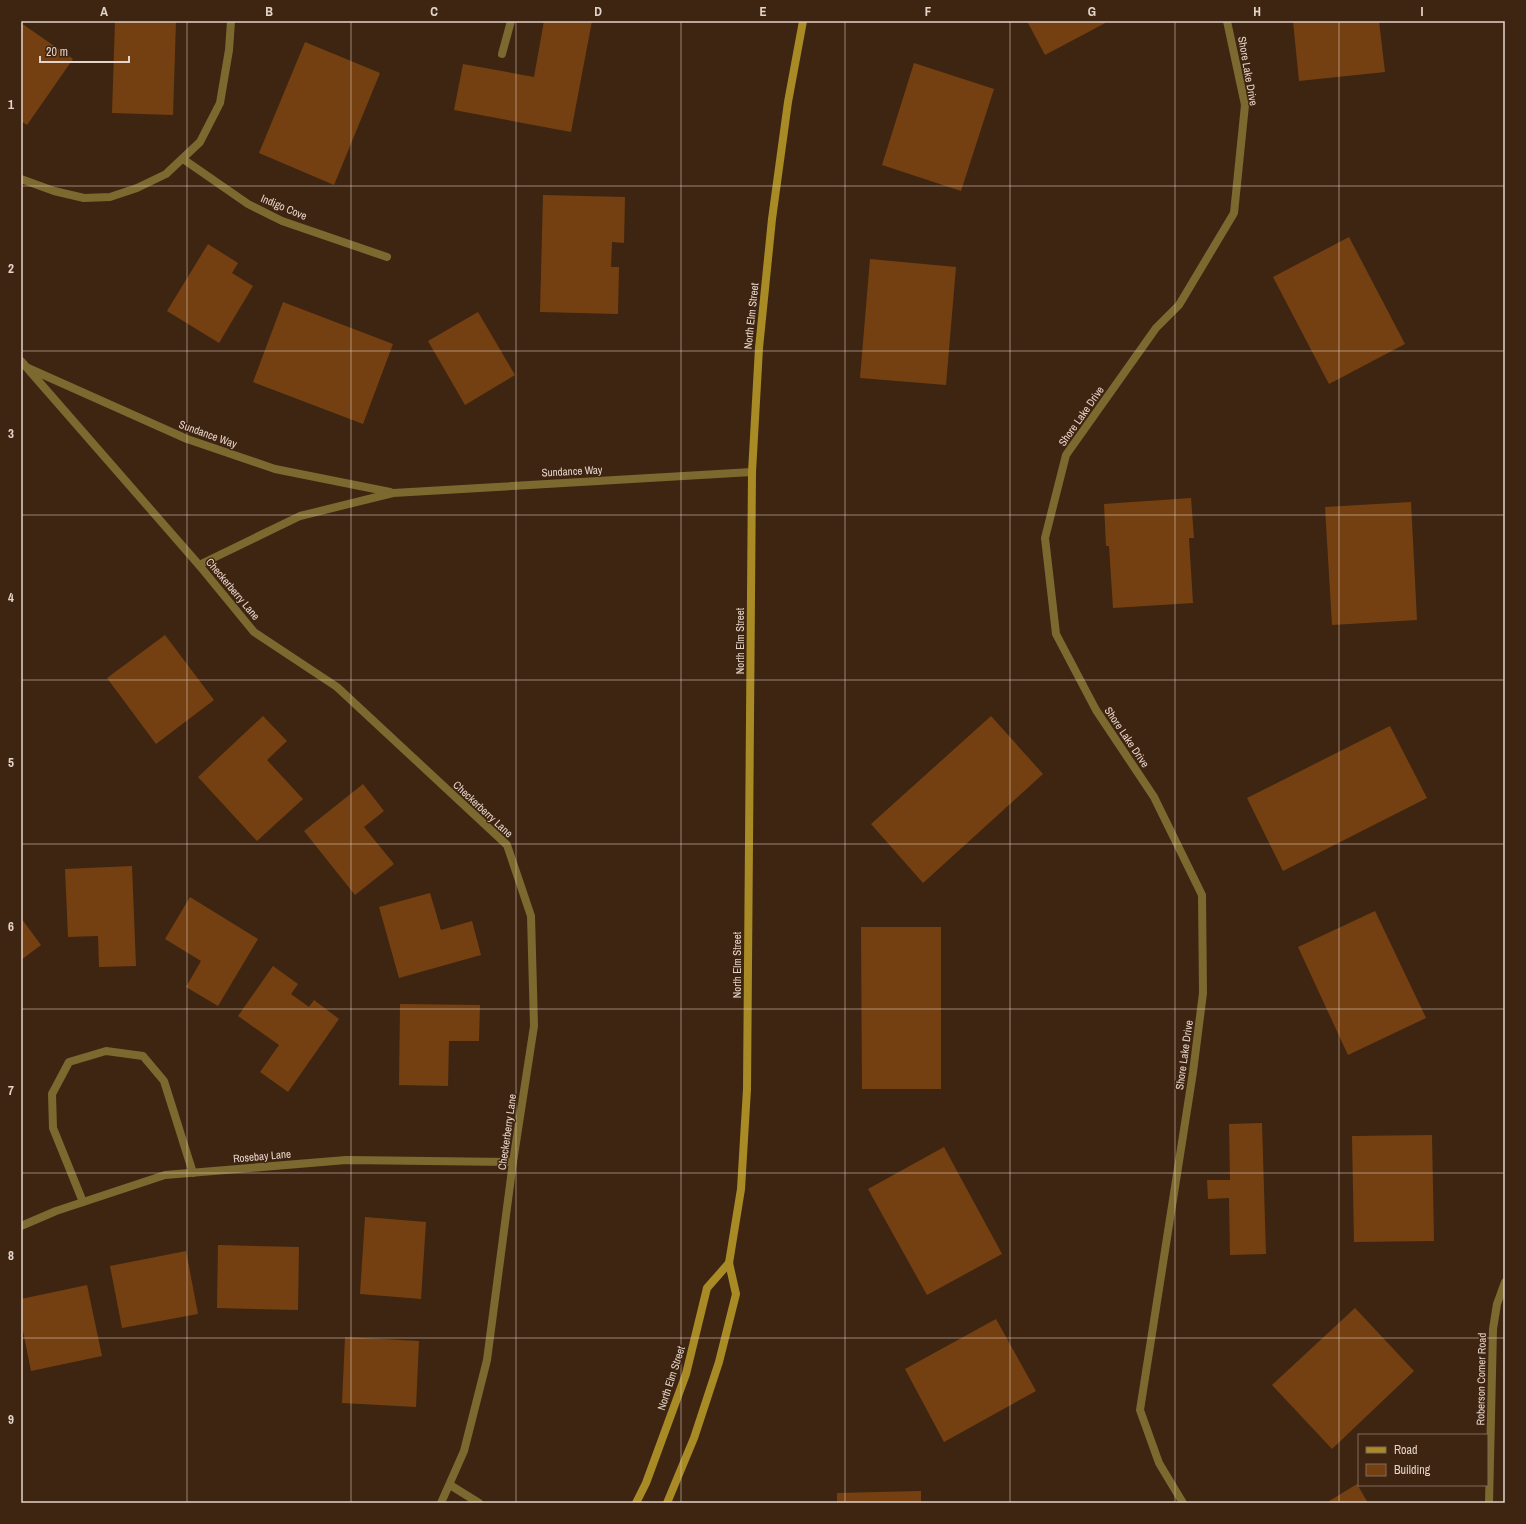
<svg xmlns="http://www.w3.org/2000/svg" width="1526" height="1524" font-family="'Archivo Narrow',sans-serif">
  <rect width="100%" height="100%" fill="#3e2511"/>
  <!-- building -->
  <g fill="#744011">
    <polygon points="115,21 176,21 173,115 112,113"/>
    <polygon points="544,21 592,21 571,132 454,110 463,64 534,77"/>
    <polygon points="1027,21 1109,21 1045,55"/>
    <polygon points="1293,21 1379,21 1385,72 1299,81"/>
    <polygon points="21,23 73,59 27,125 21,121"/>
    <polygon points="305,42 380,73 334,185 259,153"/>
    <polygon points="914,63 994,89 961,191 882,165"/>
    <polygon points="543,195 625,197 624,243 612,242 611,267 619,267 618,314 540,312"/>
    <polygon points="1349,237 1405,344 1329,384 1273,277"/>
    <polygon points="208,244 238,263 232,273 253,286 219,343 167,311"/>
    <polygon points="870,259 956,267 946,385 860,378"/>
    <polygon points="283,302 393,344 363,424 253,382"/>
    <polygon points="478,312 515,375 465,405 428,341"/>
    <polygon points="1191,498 1194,538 1189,538 1193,603 1113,608 1109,546 1106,546 1104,504"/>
    <polygon points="1411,502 1417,620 1332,625 1325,507"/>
    <polygon points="165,635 214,700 156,744 107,678"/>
    <polygon points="263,716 287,741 267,760 303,799 257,841 198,777"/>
    <polygon points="991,716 1043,774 923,883 871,824"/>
    <polygon points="1390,726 1427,798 1283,871 1247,798"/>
    <polygon points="363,784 384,811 364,827 394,864 355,895 304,831"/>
    <polygon points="132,866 136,966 99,967 98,936 68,937 65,869"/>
    <polygon points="430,893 441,930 472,921 481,955 399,978 379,907"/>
    <polygon points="190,897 258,939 218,1006 186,987 201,961 165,939"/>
    <polygon points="1375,911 1426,1018 1348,1055 1298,947"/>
    <polygon points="21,918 41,945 21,960"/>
    <polygon points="861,927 941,927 941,1089 862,1089"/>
    <polygon points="273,966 298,984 291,994 309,1007 314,1000 339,1019 288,1092 260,1072 279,1045 238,1016"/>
    <polygon points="400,1004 480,1005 479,1041 449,1041 448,1086 399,1085"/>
    <polygon points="1262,1123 1266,1254 1230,1255 1229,1198 1208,1199 1207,1180 1230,1180 1229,1124"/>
    <polygon points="1432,1135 1434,1241 1354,1242 1352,1136"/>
    <polygon points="944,1147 1002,1254 927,1295 868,1189"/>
    <polygon points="365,1217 426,1222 421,1299 360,1294"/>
    <polygon points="218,1245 299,1247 298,1310 217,1308"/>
    <polygon points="186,1251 198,1314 122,1328 110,1266"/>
    <polygon points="87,1285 102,1356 31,1371 21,1321 21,1299"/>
    <polygon points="1355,1308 1414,1371 1332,1449 1272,1385"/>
    <polygon points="996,1319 1036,1391 944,1442 905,1369"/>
    <polygon points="345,1337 419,1341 416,1407 342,1403"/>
    <polygon points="1357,1484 1368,1503 1326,1503"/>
    <polygon points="921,1491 921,1503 837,1503 837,1493"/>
  </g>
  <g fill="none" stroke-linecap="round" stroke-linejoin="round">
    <!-- lane -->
    <g stroke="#7c6930" stroke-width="8">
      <polyline points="502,54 511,21"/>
      <polyline points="83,1202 53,1128 52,1094 69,1062 106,1051 143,1056 164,1081 193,1173"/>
      <polyline points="1183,1503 1159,1463 1140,1410 1193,1072 1203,993 1202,895 1154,797 1096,710 1056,634 1045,538 1066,455 1156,328 1179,305 1234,213 1245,105 1227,21"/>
    </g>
    <!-- street -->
    <g stroke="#7c6930" stroke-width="8">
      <polyline points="183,159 248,204 282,221 387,257"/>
      <polyline points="21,179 54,191 84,198 110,197 137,188 166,174 200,142 220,103 229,50 231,21"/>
      <polyline points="21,361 199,565 254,632 337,687 507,845 531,916 534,1026 513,1162 487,1360 464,1451 441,1503"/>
      <polyline points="28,368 187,439 275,469 390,492"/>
      <polyline points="199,565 300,516 393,493 752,472"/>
      <polyline points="21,1226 56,1211 165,1175 346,1160 513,1162"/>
      <polyline points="450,1485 479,1503"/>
      <polyline points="1489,1503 1493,1329 1497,1304 1505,1282"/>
    </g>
    <!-- secondary -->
    <g stroke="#a98b25" stroke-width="8">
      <polyline points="636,1503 646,1483 686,1374 707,1288 729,1263"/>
      <polyline points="667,1503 694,1438 719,1362 736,1294 729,1263 741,1189 747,1089 752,472 759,348 772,219 788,102 803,21"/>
    </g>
  </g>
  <!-- grid -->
  <path fill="none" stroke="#e5d4c9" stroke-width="1" stroke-opacity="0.55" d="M187 21V1503M351 21V1503M516 21V1503M681 21V1503M845 21V1503M1010 21V1503M1175 21V1503M1339 21V1503M21 186H1505M21 351H1505M21 515H1505M21 680H1505M21 844H1505M21 1009H1505M21 1173H1505M21 1338H1505"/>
  <g text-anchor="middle" stroke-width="3" stroke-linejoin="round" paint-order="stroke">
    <!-- street labels -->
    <g font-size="11" fill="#e5d4c9" stroke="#3e2511">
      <text transform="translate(1248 71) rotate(80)" y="4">Shore Lake Drive</text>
      <text transform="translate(284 207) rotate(23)" y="4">Indigo Cove</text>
      <text transform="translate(751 316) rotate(-84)" y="4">North Elm Street</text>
      <text transform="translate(1081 416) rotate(-55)" y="4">Shore Lake Drive</text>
      <text transform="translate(208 434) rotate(20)" y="4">Sundance Way</text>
      <text transform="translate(572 471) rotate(-3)" y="4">Sundance Way</text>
      <text transform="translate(233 589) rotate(50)" y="4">Checkerberry Lane</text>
      <text transform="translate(740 641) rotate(-90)" y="4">North Elm Street</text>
      <text transform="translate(1127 737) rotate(56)" y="4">Shore Lake Drive</text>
      <text transform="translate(483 809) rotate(43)" y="4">Checkerberry Lane</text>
      <text transform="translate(737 965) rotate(-90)" y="4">North Elm Street</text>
      <text transform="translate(1184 1055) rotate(-82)" y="4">Shore Lake Drive</text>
      <text transform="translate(507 1132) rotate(-82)" y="4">Checkerberry Lane</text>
      <text transform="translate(262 1156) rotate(-5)" y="4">Rosebay Lane</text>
      <text transform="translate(671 1378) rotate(-72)" y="4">North Elm Street</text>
      <text transform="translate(1481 1379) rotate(-89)" y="4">Roberson Comer Road</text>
    </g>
  </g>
  <!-- border -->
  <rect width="1526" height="1524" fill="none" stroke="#3e2511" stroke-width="44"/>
  <!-- legend -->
  <rect x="1358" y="1434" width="130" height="52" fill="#3e2511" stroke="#816b5b"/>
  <rect x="1366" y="1447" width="20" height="6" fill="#a98b25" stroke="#816b5b"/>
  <text x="1394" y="1454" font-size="12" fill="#e5d4c9">Road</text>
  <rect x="1366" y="1464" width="20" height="12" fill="#744011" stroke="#816b5b"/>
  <text x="1394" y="1474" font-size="12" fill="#e5d4c9">Building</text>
  <!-- scale -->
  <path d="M40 56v6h89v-6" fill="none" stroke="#e5d4c9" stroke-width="2"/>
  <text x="46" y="56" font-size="12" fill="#e5d4c9" stroke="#3e2511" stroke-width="3" paint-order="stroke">20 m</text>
  <rect x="22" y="22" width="1482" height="1480" fill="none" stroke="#e5d4c9" stroke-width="1.5"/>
  <g font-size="13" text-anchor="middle" font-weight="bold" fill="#e5d4c9">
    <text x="104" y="16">A</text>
    <text x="269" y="16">B</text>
    <text x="434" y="16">C</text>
    <text x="598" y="16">D</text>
    <text x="763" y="16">E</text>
    <text x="928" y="16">F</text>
    <text x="1092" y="16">G</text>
    <text x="1257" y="16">H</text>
    <text x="1422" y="16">I</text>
    <text x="11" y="109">1</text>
    <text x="11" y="273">2</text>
    <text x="11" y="438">3</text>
    <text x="11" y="602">4</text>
    <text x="11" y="767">5</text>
    <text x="11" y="931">6</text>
    <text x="11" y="1095">7</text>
    <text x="11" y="1260">8</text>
    <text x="11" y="1424">9</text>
  </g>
</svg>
